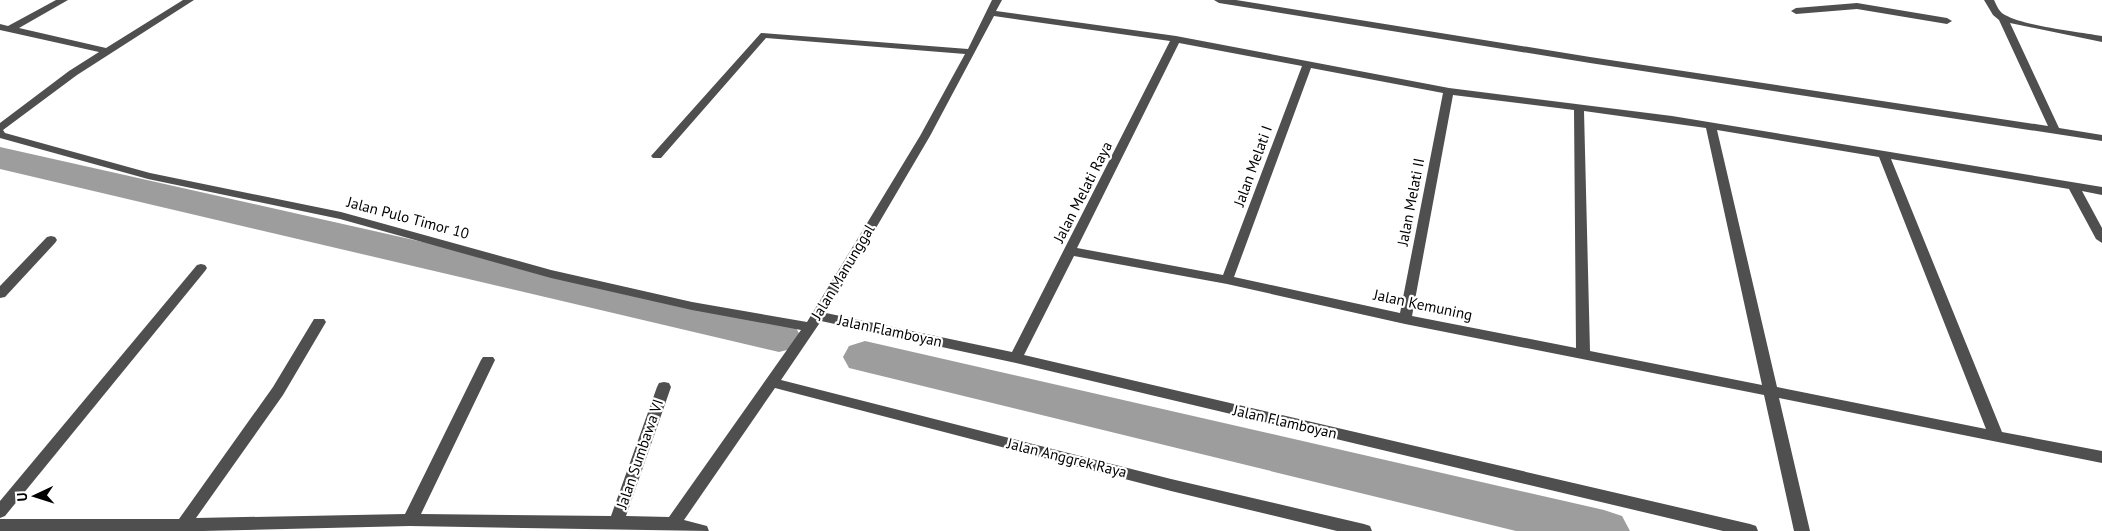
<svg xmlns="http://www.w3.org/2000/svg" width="2102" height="531" font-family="'PT Sans',sans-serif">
  <rect width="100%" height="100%" fill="#fff"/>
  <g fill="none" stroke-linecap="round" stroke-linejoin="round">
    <!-- canal -->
    <g fill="#9d9d9d" fill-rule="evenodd">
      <polygon points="0,147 779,322 795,326 801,337 795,348 779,352 0,169"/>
      <polygon points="865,341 1604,510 1622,516 1630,531 1516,531 849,368 843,357 849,346"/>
    </g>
    <!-- minor -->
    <g fill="#4f4f4f" fill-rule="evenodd">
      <path d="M56 0H68L19 28 106 48 183 0H194L77 75 3 130 5 133 150 173 341 212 551 270 692 302 807 322 920 136 965 54 766 38 661 158H653L651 156 761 33 968 49 992 0H1002L996 11 1176 36 1449 88 1672 116 2102 187V195L2082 191 2102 228V243L2096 239 2069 189 1891 159 2002 432 2102 451V463L1779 398 1810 531H1794L1764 395 1405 324 1227 284 1074 256 1024 355 1750 524 1756 526 1758 531H1723L1016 363 821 321 781 380 1171 479 1364 524 1370 526 1372 531H1337L1171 491 775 388 684 520 707 526 709 531 410 526 203 531H0V519H179L273 387 314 319H324L326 322 283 395 196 518 405 514 481 360 483 357H493L495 360 421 514 611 516 657 387 659 383 664 382 669 383 671 387 626 516 669 517 801 330 692 310 551 278 340 219 148 179 0 138V123L69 71 99 52 0 30V24L8 26ZM994 16 1170 41 1012 352 826 313 930 136ZM1179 43 1302 66 1223 275 1077 248ZM1311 68 1443 93 1400 313 1234 277ZM1453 95 1574 110 1576 348 1412 316ZM1584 111 1706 128 1762 385 1590 351ZM1717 130 1879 157 1986 429 1777 387Z"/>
      <path d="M1214 0H1236L1590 57 2048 126 1999 20 1993 15 1984 0H1994C1997 6 1999 12 2005 15 2025 26 2078 32 2102 36V42L2010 23 2059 128 2102 135V141L1590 63 1219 3Z"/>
      <polygon points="1857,3 1947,18 1952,21 1947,24 1857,9 1796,14 1791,11 1796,8"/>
      <polygon points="51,236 55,237 57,240 55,243 5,297 0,298 0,286 47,237"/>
      <polygon points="201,264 205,265 207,268 205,271 5,516 0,518 0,501 197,265"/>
    </g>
  </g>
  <g text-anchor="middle" stroke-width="4.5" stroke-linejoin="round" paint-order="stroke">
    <!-- street labels -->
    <g font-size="15" fill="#000" stroke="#fff">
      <text transform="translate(1253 166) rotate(-70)" y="5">Jalan Melati I</text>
      <text transform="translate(1083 192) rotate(-63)" y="5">Jalan Melati Raya</text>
      <text transform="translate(1411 202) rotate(-79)" y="5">Jalan Melati II</text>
      <text transform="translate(408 218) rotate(15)" y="5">Jalan Pulo Timor 10</text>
      <text transform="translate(843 272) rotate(-59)" y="5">Jalan Manunggal</text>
      <text transform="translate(1423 305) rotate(12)" y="5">Jalan Kemuning</text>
      <text transform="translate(890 331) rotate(12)" y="5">Jalan Flamboyan</text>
      <text transform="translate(1285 422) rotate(13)" y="5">Jalan Flamboyan</text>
      <text transform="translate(640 454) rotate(-71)" y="5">Jalan Sumbawa VI</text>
      <text transform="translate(1067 458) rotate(14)" y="5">Jalan Anggrek Raya</text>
    </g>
  </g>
  <!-- north arrow -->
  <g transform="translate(35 496) rotate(266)" stroke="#ffffff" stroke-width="4" paint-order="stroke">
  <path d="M0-4L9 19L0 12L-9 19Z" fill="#000000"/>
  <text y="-8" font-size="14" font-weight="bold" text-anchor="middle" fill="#000000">U</text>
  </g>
</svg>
